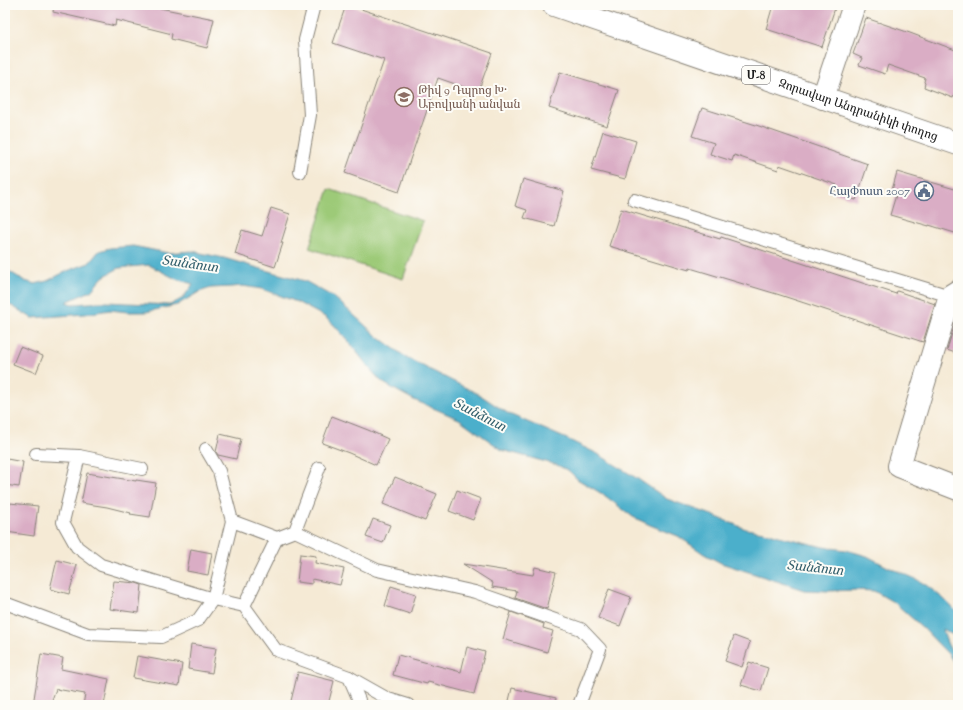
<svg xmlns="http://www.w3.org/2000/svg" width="963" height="710" font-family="'Sorts Mill Goudy','Noto Serif Armenian',serif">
  <rect width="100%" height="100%" fill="#fdfcf7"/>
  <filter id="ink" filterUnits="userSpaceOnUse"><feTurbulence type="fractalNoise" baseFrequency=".025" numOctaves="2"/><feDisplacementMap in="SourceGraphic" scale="8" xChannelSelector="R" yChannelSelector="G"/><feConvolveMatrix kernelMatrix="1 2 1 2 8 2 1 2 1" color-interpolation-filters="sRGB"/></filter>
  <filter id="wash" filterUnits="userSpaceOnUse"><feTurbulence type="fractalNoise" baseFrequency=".012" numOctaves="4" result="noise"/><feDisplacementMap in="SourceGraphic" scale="16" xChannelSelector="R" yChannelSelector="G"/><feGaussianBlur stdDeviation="0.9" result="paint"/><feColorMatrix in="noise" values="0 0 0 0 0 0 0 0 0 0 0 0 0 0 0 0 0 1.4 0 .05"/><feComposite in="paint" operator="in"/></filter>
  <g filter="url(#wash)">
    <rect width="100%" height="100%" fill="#f5ead5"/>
    <!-- green -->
    <polygon fill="#9dca78" stroke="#5c734a" points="329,189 423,221 403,279 309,248"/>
    <!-- water -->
    <path fill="#4cafcb" stroke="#346674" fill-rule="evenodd" d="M133 246 168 253 192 251 205 254 224 258 272 272 305 281 335 298 378 337 407 358 480 395 509 414 567 439 598 454 638 479 667 499 712 515 746 529 769 533 779 536 823 547 846 550 867 556 888 567 916 579 926 585 944 599 958 613V638L943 629C945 640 950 651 958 660V669L949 655 923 628 895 603 874 591 856 590 829 591 804 590 721 563 704 554 678 536 650 525 633 517 604 495 577 479 569 471 557 465 502 450 459 419 414 400 392 388 382 382 369 368 350 343 334 325 325 317 297 302 262 289 243 286 231 287 211 288 199 292 177 305 146 312H128L110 310 85 314 32 318 5 302V269L25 281 35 284 47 281 67 271 89 263 99 251 110 248ZM149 265 176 279 193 284 183 298 170 305 106 302 72 304 66 302 91 291 103 277 119 268Z"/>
    <g id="blocks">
      <!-- building -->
      <g fill="#daadc5">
        <polygon points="54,5 145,5 214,19 207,48 171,39 172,34 116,20 115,26 53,12"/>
        <polygon points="346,5 349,5 492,53 478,92 438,78 399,192 345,173 384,60 333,43"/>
        <polygon points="773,5 836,5 822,47 766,29"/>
        <polygon points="866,18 910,33 958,51 958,85 953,98 924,87 925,83 924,82 925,78 888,65 885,74 859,65 862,58 853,54"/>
        <polygon points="560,72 619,90 607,126 549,108"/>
        <polygon points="702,108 756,125 868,164 856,200 834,193 837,185 779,165 778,170 734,155 732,161 710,154 714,143 692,136"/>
        <polygon points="603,131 636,141 625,179 591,170"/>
        <polygon points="897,172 958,190 958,234 929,225 929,226 890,215 896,195 891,194"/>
        <polygon points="523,179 564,191 554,226 524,218 527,210 515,206"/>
        <polygon points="271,208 290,214 281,243 283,243 275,267 235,254 242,230 262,236"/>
        <polygon points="621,209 720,239 721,237 780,256 896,294 897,291 935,304 923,342 780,295 690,268 689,270 609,246"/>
        <polygon points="958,313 958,354 947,350"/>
        <polygon points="20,347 43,356 36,373 13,364"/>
        <polygon points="332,416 368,430 388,439 376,465 349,453 322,443"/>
        <polygon points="220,434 241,439 236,459 218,455 216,452"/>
        <polygon points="7,459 23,462 19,487 5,485 5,467"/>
        <polygon points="87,473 136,481 136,480 156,483 150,517 130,514 131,513 107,507 81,503"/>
        <polygon points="395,477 437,494 425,521 383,504"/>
        <polygon points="457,490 481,499 473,520 449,511"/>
        <polygon points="10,503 38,506 34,536 6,532"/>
        <polygon points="373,519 390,525 383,543 366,537"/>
        <polygon points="191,549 212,553 208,575 187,571"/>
        <polygon points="300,554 316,556 315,563 344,569 340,585 312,579 312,584 297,582"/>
        <polygon points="57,560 77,565 69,594 50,589"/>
        <polygon points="463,564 533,575 535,567 556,572 547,609 515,598 517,591 492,587 493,583"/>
        <polygon points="114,581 136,583 142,585 139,613 110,609"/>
        <polygon points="391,586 416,594 410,614 385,606"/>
        <polygon points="609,589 631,597 620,626 598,618"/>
        <polygon points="511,612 544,624 543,628 553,631 547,652 503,639"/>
        <polygon points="734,636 750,642 742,667 725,661"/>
        <polygon points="191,644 216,648 212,673 188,669"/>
        <polygon points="467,647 485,652 474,694 428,682 427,684 393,675 398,655 461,672"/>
        <polygon points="41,654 63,658 61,669 109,679 104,705 83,705 85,694 56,689 50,705 33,705"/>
        <polygon points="137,656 182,664 179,686 133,678"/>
        <polygon points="749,662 768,668 761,691 741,685"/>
        <polygon points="298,672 334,681 328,705 290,705"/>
        <polygon points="512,688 556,698 555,705 508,705"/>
      </g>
    </g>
  </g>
  <g filter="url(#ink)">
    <use href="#blocks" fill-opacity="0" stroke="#888378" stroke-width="1"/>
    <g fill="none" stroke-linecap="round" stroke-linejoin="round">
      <!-- lane casing -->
      <g stroke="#888378" stroke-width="14">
        <g id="lane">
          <polyline points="300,172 310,115 305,40 314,5"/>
          <polyline points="634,200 950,296"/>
          <polyline points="36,454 79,456"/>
          <polyline points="142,469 79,456 63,522 77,547 101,565 213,599 232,521 219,471 206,449"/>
          <polyline points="232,521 277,538"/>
          <polyline points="295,531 377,570 475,592 581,629 600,649 579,705"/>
          <polyline points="5,603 88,634 161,637 198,620 213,599 244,606 276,650 349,677 388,699 408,705"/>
          <polyline points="244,606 277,538 295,531 319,468"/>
          <polyline points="349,677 359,700 358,705"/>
        </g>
      </g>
      <!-- street casing -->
      <g stroke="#888378" stroke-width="24">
        <g id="street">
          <polyline points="823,98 854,5"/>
          <polyline points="958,291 950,296 899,466 958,489"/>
        </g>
      </g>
      <!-- highway casing -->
      <g stroke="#888378" stroke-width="24">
        <g id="highway">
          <path id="s1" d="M554 5 958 144"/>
        </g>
      </g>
      <!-- lane -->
      <use href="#lane" stroke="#fff" stroke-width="12"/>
      <!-- street -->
      <use href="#street" stroke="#fff" stroke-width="22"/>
      <!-- highway -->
      <use href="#highway" stroke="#fff" stroke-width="22"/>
    </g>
  </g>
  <!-- icons -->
  <defs>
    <g id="school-ring" transform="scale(1)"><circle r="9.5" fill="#fdfcf7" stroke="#8d6e63" stroke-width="1.5"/><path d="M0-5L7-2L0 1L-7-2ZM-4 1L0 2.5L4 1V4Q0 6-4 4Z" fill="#8d6e63"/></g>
    <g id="civic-ring" transform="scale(1)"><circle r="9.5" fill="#fdfcf7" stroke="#5c6f8a" stroke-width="1.5"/><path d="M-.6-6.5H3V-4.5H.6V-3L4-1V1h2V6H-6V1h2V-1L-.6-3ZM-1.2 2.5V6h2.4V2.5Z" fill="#5c6f8a"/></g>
  </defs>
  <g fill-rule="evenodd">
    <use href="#school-ring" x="404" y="97"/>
    <use href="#civic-ring" x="924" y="191"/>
  </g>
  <g text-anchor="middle" stroke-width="4" stroke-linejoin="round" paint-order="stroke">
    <!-- shield labels -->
    <rect fill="#fdfcf7" stroke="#605f5e" stroke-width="1" x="742" y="66" width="28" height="18" rx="3"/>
    <g font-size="11" font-weight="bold" fill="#1c1c1c">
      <text x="756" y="79">Մ-8</text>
    </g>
    <!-- education labels -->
    <g font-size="12" fill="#785e54" stroke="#fdfcf7" text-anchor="start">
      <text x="418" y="94">Թիվ 9 Դպրոց Խ․<tspan x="418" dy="14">Աբովյանի անվան</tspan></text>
    </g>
    <!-- street labels -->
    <g font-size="12" fill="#1c1c1c" stroke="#fdfcf7">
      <text dy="4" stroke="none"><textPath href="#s1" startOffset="322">Զորավար Անդրանիկի փողոց</textPath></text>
    </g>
    <!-- service labels -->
    <g font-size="12" fill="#4e5e75" stroke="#fdfcf7" text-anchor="end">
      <text x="910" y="195">ՀայՓոստ 2007</text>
    </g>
    <!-- water labels -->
    <g font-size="13" font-style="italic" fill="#325e6b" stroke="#fdfcf7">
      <text transform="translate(190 263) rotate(8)" y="5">Տանձուտ</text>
      <text transform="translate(480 414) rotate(27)" y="5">Տանձուտ</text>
      <text transform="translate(815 567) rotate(6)" y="5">Տանձուտ</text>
    </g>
  </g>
  <!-- margin -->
  <rect width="963" height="710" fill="none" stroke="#fdfcf7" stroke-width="20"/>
</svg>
